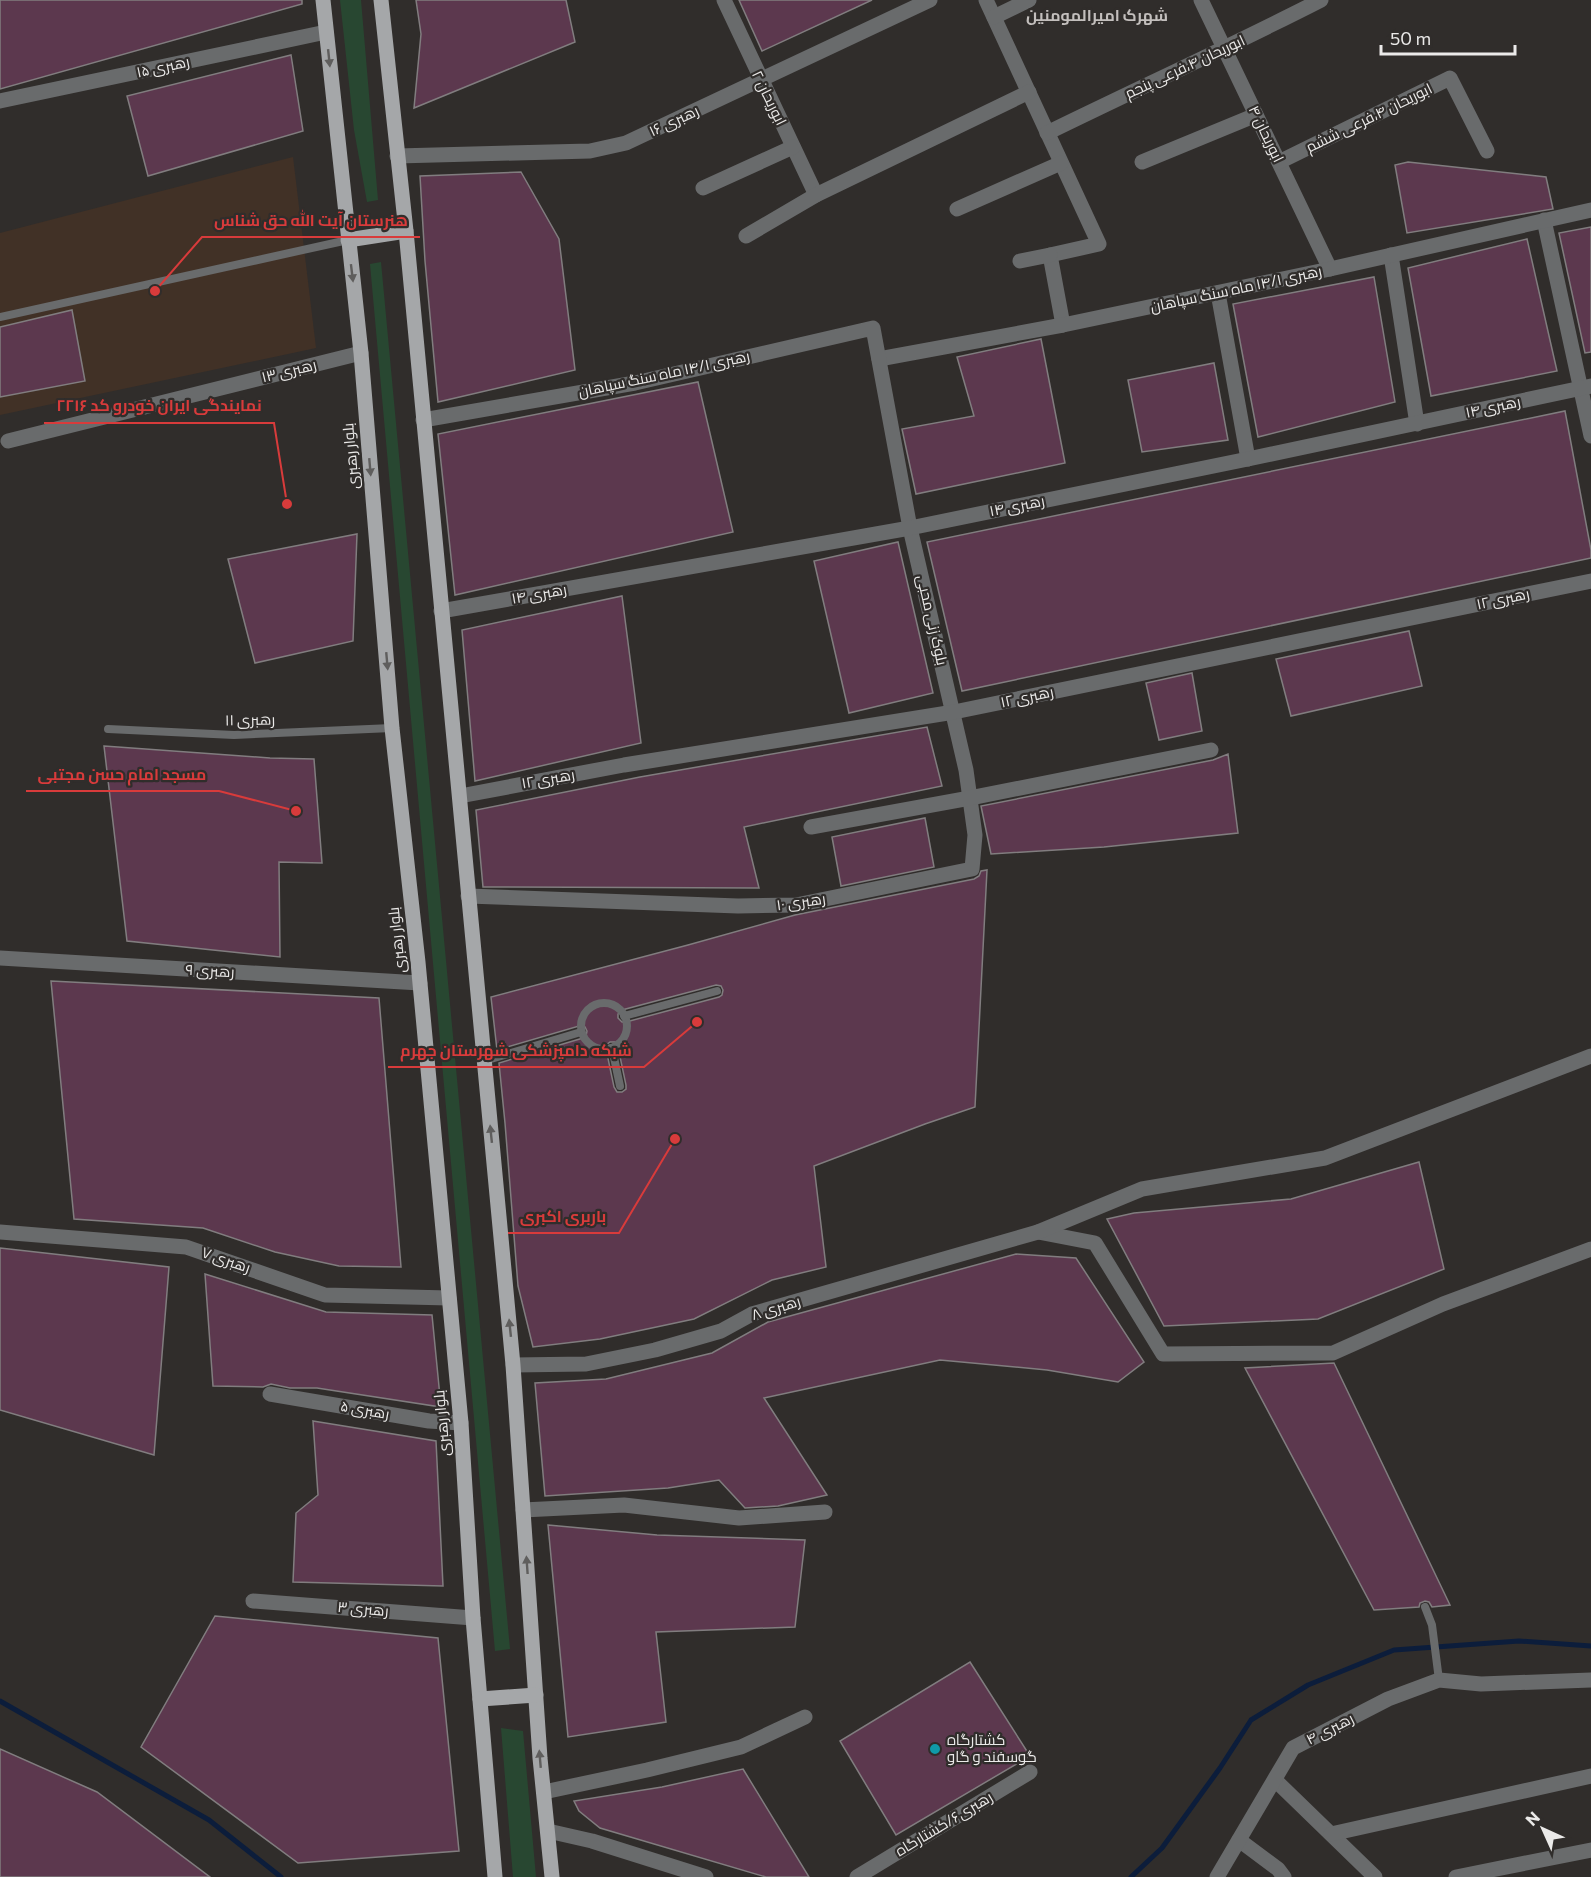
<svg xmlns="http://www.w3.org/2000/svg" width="1591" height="1877" font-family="Commissioner,Cairo,sans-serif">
  <rect width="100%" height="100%" fill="#302d2b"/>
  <!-- education -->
  <polygon fill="#413126" points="293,157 316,348 0,415 0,233"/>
  <!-- green -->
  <g fill="#284731">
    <polygon points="340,0 361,0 378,200 367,202 354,130"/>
    <polygon points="381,262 510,1649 495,1651 370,264"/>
    <polygon points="501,1728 523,1731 536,1877 513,1877"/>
  </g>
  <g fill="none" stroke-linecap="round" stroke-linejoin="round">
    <!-- stream -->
    <g stroke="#0c1d3b" stroke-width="5">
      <polyline points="0,1701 209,1820 281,1877"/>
      <polyline points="1131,1877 1162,1848 1220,1768 1251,1720 1308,1685 1394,1650 1519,1641 1591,1646"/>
    </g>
  </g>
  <!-- building -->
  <g fill="#5c384e" stroke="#817d7f" stroke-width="1.5" fill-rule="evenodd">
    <polygon points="0,0 302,0 302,4 0,89"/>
    <polygon points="416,0 566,0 575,42 414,108 421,34"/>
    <polygon points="739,0 872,0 762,51"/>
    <polygon points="291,55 303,131 148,176 127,96"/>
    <polygon points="1408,162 1546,177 1553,209 1407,233 1395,165"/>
    <polygon points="521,172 559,239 575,370 438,402 425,261 420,176"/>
    <polygon points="1591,227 1591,352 1585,353 1559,233"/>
    <polygon points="1527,239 1557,371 1431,396 1408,268"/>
    <polygon points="1374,277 1395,402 1258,437 1233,304"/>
    <polygon points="72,310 85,381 0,397 0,327"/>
    <polygon points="1041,339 1065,463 916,494 902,429 974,416 957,357"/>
    <polygon points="1214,363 1228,440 1142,452 1128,380"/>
    <polygon points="698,382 733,532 455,595 438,434"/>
    <polygon points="1565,411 1591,550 1591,558 962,691 927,542"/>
    <polygon points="357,534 353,641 255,663 228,559"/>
    <polygon points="898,542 933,693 849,713 814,561"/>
    <polygon points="622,596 641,743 475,781 462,630"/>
    <polygon points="1409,631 1422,686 1291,716 1276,659"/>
    <polygon points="1192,673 1202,731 1159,740 1146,683"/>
    <polygon points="927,727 942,786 744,827 759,888 483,887 476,810 640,777"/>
    <polygon points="104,746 270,758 314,759 322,863 279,862 280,957 127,941"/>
    <polygon points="1228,754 1238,833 1104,847 991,854 981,806 1213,760"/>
    <polygon points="925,818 934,867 841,886 832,837"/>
    <path d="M987 870 975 1107 925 1124 814 1166 826 1267 772 1280 694 1319 600 1339 533 1347 518 1286 505 1123 499 1063 583 1038 586 1036 587 1031 585 1027 579 1026 497 1050 491 997 688 945 795 915 974 879 979 876 981 871ZM716 985 721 986 723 990 722 995 719 997 626 1022H622L618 1018V1014L622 1010ZM610 1042H615L618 1047 626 1085V1089L622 1092H617L614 1087 606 1049V1045Z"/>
    <polygon points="51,981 379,998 401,1267 339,1266 275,1252 203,1228 74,1219"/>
    <polygon points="1419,1162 1444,1269 1318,1319 1164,1326 1107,1219 1134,1213 1291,1199"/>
    <polygon points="0,1248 169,1267 154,1455 0,1410"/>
    <polygon points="1016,1254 1076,1258 1144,1362 1118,1382 1047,1370 940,1360 764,1398 827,1495 778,1506 745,1508 719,1480 668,1488 545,1496 535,1383 606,1379 712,1353 768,1322"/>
    <polygon points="205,1274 326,1312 432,1315 441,1407 317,1388 290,1388 271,1384 263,1387 213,1386"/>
    <polygon points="1334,1363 1450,1605 1432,1607 1429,1602 1425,1601 1420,1603 1419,1607 1374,1610 1245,1368"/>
    <polygon points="313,1421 436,1441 443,1586 293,1582 296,1513 318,1495"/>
    <polygon points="548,1525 657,1535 805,1540 795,1627 656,1632 666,1722 568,1737"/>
    <polygon points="215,1616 438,1638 459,1851 298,1863 141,1747"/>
    <polygon points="970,1662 1030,1756 896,1835 840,1741"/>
    <polygon points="0,1749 97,1792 210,1877 0,1877"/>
    <polygon points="743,1769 809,1877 766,1877 600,1828 579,1811 574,1801 662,1787"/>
  </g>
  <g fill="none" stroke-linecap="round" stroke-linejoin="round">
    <!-- service -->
    <g stroke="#696b6c" stroke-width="8">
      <polyline points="0,317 348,240"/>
      <polyline points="108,729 234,735 392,728"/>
      <circle cx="604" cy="1026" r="23"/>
      <polyline points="624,1016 717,991"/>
      <polyline points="612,1048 620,1086"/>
      <polyline points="484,1061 581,1032"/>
      <polyline points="1425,1607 1432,1625 1439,1680"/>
    </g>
    <!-- minor -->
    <g stroke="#696b6c" stroke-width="15">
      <polyline points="724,0 816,195"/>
      <polyline points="986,0 1099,244 1050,255 1063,325"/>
      <polyline points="1201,0 1330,269"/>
      <polyline points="994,17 1029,0"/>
      <polyline points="0,101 326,32"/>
      <path d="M1047 133C1139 88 1231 46 1321 0"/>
      <polyline points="397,156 590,151 626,143 930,0"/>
      <polyline points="1142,162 1256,115"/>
      <polyline points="1279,162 1450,78 1487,151"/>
      <polyline points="703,188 793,147"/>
      <polyline points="957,209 1061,163"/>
      <polyline points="1544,220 1591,436"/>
      <polyline points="746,236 816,195 1029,92"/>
      <polyline points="1391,255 1417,424"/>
      <polyline points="1020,261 1050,255"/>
      <polyline points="1218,293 1248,459"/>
      <polyline points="879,359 1063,325 1330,269 1591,210"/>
      <polyline points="423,420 635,383 873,328 910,528 966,770 975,835 972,869 796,905 738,906 468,896"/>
      <polyline points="8,441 361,353"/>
      <polyline points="441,611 910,528 1248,459 1591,386"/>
      <polyline points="460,796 624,765 954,712 1591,581"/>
      <polyline points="811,827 970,798 1211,750"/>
      <polyline points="0,958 420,983"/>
      <polyline points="0,1232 186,1247 325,1295 449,1298"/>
      <polyline points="1038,1232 1095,1243 1163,1354 1333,1353 1443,1304 1591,1249"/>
      <polyline points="513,1365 586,1364 655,1350 721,1331 752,1314 1038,1232 1142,1189 1325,1158 1591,1056"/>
      <polyline points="270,1394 429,1421 461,1423"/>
      <polyline points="523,1510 624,1505 739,1518 825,1512"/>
      <polyline points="253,1601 473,1618"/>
      <polyline points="1275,1780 1375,1877"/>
      <polyline points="544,1792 647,1770 741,1747 805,1717"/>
      <polyline points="548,1831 592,1841 706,1877"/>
      <polyline points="1331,1834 1591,1776"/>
      <polyline points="1239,1840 1278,1869 1284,1877"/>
      <polyline points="857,1877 1030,1772"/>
      <polyline points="1217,1877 1293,1748 1388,1699 1439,1680 1481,1684 1591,1680"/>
      <polyline points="1456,1877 1591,1850"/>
    </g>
    <!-- primary -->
    <g stroke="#a5a7a9" stroke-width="15">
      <polyline points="323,0 361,353 392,728 418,962 461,1423 473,1618 495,1877"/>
      <polyline points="381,0 406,231 513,1365 540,1758 552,1877"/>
      <polyline points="348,240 406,231"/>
      <polyline points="480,1699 536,1695"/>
    </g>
  </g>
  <!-- one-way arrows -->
  <defs><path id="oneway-solid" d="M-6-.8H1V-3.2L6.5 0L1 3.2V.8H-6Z" transform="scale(1.5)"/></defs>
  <g fill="#5f5e5d">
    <use href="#oneway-solid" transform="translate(329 58) rotate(84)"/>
    <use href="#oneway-solid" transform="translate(352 273) rotate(83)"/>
    <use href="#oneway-solid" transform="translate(370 467) rotate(85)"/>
    <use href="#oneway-solid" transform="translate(387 661) rotate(85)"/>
    <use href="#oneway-solid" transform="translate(491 1134) rotate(-96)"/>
    <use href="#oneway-solid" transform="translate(510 1328) rotate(-96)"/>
    <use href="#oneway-solid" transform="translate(527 1565) rotate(-94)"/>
    <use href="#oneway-solid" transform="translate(540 1759) rotate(-95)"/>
  </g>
  <!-- markers -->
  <circle fill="#0f9aa8" stroke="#302d2b" stroke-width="2" cx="935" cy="1749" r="6"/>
  <g text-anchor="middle" stroke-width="4.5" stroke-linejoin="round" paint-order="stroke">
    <!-- street labels -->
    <g font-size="15" fill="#ebeae9" stroke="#302d2b">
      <text transform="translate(163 67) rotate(-12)" y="5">رهبری ۱۵</text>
      <text transform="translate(1185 67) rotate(-25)" y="5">ابوریحان ۴،فرعی پنجم</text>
      <text transform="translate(769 98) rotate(64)" y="5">ابوریحان ۲</text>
      <text transform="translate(1369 118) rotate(-26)" y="5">ابوریحان ۴،فرعی ششم</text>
      <text transform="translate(674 121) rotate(-25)" y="5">رهبری ۱۶</text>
      <text transform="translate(1266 134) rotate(64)" y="5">ابوریحان ۴</text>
      <text transform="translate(1236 289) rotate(-12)" y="5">رهبری ۱۴/۱ ماه سنگ سپاهان</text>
      <text transform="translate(289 371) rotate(-14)" y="5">رهبری ۱۳</text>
      <text transform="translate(664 374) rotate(-12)" y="5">رهبری ۱۴/۱ ماه سنگ سپاهان</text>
      <text transform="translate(1493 407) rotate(-12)" y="5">رهبری ۱۴</text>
      <text transform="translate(351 456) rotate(-95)" y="5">بلوار رهبری</text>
      <text transform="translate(1017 506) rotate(-11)" y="5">رهبری ۱۴</text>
      <text transform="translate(539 594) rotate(-10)" y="5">رهبری ۱۴</text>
      <text transform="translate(1503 599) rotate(-12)" y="5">رهبری ۱۲</text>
      <text transform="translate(932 620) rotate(77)" y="5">بلوک زنی محبی</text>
      <text transform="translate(1027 697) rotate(-12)" y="5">رهبری ۱۲</text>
      <text transform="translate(250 720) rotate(-1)" y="5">رهبری ۱۱</text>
      <text transform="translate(548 779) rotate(-10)" y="5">رهبری ۱۲</text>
      <text transform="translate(801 902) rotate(-8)" y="5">رهبری ۱۰</text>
      <text transform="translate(397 940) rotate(-96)" y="5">بلوار رهبری</text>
      <text transform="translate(210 971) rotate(3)" y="5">رهبری ۹</text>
      <text transform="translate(226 1260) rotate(19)" y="5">رهبری ۷</text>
      <text transform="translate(776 1308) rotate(-17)" y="5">رهبری ۸</text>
      <text transform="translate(365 1410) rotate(10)" y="5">رهبری ۵</text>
      <text transform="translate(442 1423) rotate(-95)" y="5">بلوار رهبری</text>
      <text transform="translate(363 1609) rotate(5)" y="5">رهبری ۳</text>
      <text transform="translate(1330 1729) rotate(-27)" y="5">رهبری ۴</text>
      <text transform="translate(944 1824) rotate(-31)" y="5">رهبری۶/کشتارگاه</text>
    </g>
    <!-- poi labels -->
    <g font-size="15" fill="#ebeae9" stroke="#302d2b" text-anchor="start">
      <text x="947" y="1745">کشتارگاه<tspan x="947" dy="17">گوسفند و گاو</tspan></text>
    </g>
    <!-- neighbourhood labels -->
    <g font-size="16" font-weight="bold" fill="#c3bfbd" stroke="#302d2b">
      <text x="1097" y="21">شهرک امیرالمومنین</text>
    </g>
  </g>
  <!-- callouts -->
  <path fill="none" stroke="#d83b3b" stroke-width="2" d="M155 291L202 237H420M287 504L274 423H44M296 811L219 791H26M697 1022L644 1067H388M675 1139L619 1233H508"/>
  <g fill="#d83b3b" stroke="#302d2b" stroke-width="2">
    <circle cx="155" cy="291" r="6"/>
    <circle cx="287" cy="504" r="6"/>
    <circle cx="296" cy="811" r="6"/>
    <circle cx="697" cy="1022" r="6"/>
    <circle cx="675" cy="1139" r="6"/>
  </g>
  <g font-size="16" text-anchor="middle" font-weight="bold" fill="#d83b3b" stroke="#302d2b" stroke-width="4.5" stroke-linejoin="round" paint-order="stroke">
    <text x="311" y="226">هنرستان آیت الله حق شناس</text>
    <text x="159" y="411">نمایندگی ایران خودرو کد ۲۲۱۶</text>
    <text x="122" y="780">مسجد امام حسن مجتبی</text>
    <text x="516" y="1056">شبکه دامپزشکی شهرستان جهرم</text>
    <text x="563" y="1222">باربری اکبری</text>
  </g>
  <!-- north arrow -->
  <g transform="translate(1543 1829) rotate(315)" stroke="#302d2b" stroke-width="4.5" paint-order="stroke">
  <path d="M0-4.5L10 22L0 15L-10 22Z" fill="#ebeae9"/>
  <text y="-9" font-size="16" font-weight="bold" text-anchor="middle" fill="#ebeae9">N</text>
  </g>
  <!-- scale -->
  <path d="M1381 45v9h134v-9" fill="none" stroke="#ebeae9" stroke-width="3"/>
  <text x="1390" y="45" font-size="18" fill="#ebeae9" stroke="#302d2b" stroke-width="4.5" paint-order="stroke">50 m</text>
</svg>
